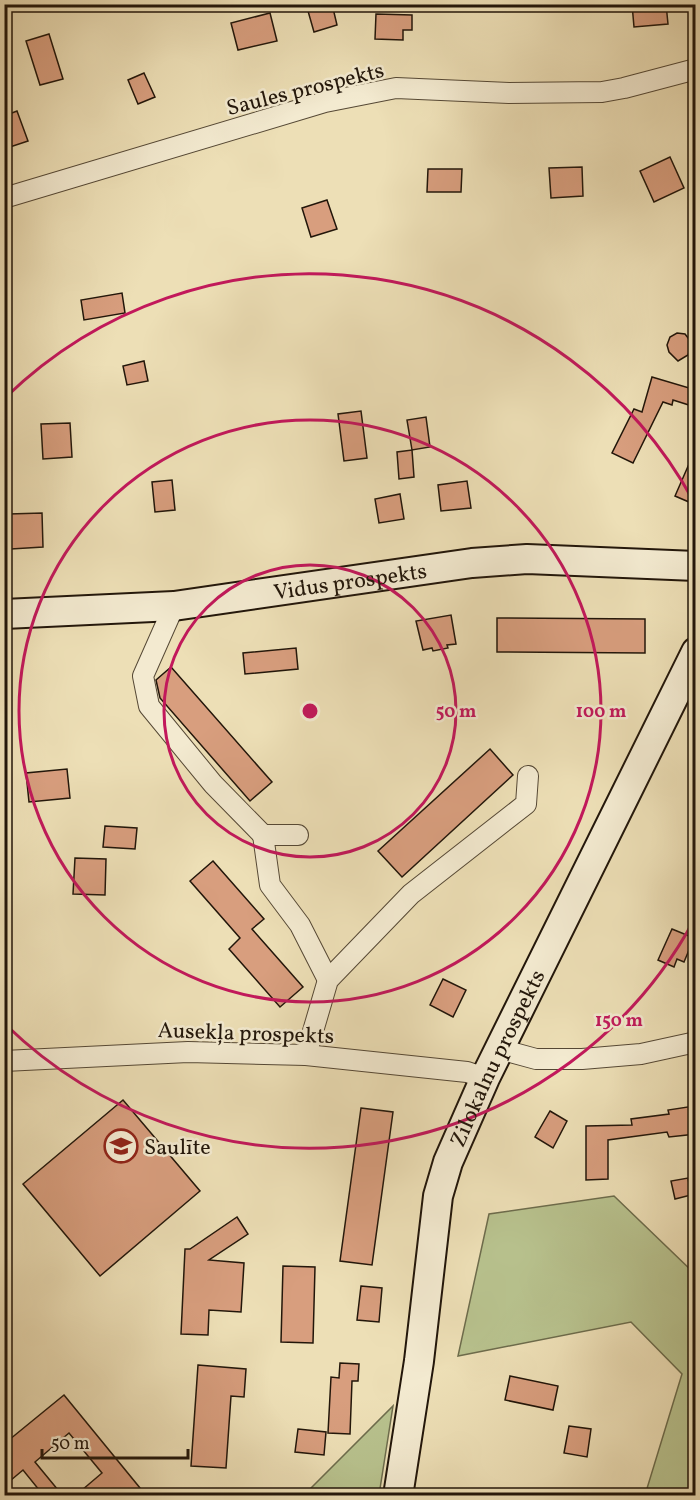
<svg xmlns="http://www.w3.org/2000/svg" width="700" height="1500" font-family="Vollkorn,serif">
  <rect width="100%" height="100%" fill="#eddfb6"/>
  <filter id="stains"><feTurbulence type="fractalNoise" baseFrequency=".00333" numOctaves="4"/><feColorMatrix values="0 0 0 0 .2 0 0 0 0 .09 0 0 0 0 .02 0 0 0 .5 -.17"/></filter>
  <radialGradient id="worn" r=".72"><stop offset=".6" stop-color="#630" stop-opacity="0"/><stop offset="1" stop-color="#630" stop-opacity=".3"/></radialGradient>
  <!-- green -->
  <g fill="#b8c28e" stroke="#6d6c4c" stroke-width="1.5">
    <polygon points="614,1196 695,1274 695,1495 645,1495 682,1374 631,1322 458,1356 489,1214"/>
    <polygon points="393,1406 379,1495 303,1495 304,1495"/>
  </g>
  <!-- building -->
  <g fill="#d89e7e" stroke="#22160a" stroke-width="1.5">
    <polygon points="306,4 332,4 337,25 314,32"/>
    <polygon points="632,4 666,4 668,24 634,27"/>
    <polygon points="270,13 277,41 238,50 231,23"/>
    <polygon points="376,14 412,15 412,30 403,30 403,40 375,39"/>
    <polygon points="49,34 63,79 40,85 26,41"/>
    <polygon points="144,73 155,97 138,104 128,80"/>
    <polygon points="17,111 28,141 4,149 4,116"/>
    <polygon points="670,157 684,188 654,202 640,171"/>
    <polygon points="582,167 583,196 551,198 549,168"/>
    <polygon points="428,169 462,169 461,192 427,192"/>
    <polygon points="327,200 337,229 311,237 302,208"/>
    <polygon points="122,293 125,313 84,320 81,300"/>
    <polygon points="677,333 685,334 692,343 688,355 678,361 669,352 667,345 670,337"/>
    <polygon points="144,361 148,381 127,385 123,366"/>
    <polygon points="652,377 696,390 696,393 692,406 673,400 672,405 663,402 633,463 612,453 634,409 642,412"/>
    <polygon points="361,411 367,458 344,461 338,414"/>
    <polygon points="426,417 430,447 412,450 407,420"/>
    <polygon points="70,423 72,457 43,459 41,424"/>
    <polygon points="696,448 696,505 675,496"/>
    <polygon points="412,450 414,477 399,479 397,452"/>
    <polygon points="172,480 175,510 155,512 152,482"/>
    <polygon points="467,481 471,508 441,511 438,485"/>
    <polygon points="400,494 404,519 379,523 375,499"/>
    <polygon points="42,513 43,547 11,549 9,514"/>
    <polygon points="451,615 456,644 447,645 448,648 433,651 432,648 423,650 416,621"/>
    <polygon points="497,618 645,619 645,653 497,652"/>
    <polygon points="296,648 298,669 245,674 243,653"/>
    <polygon points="171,667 272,782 250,801 160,698 156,680"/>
    <polygon points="490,749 513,775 402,877 378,851"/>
    <polygon points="67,769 70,798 29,802 26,773"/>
    <polygon points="105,826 137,828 135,849 103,847"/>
    <polygon points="75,858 106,859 105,895 73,894"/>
    <polygon points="213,861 264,919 252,929 303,987 280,1007 229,949 240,938 190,881"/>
    <polygon points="672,929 694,938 684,962 677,959 674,967 658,960"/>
    <polygon points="443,979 466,990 453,1017 430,1005"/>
    <polygon points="123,1100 200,1191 100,1276 23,1184"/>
    <polygon points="694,1106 696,1134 669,1137 667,1132 608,1140 608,1179 586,1180 586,1126 632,1125 631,1119 669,1114 668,1110"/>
    <polygon points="361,1108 393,1112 372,1265 340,1261"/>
    <polygon points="550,1111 567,1121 553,1148 535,1137"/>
    <polygon points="688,1178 691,1195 675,1199 671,1181"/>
    <polygon points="237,1217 248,1234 209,1260 244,1263 241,1312 209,1310 208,1335 181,1334 185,1249 190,1249"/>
    <polygon points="283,1266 315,1267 313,1343 281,1342"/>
    <polygon points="361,1286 382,1288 379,1322 357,1320"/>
    <polygon points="340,1363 359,1364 358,1381 352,1381 350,1434 328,1433 331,1377 339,1378"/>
    <polygon points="198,1365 246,1369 244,1397 231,1396 226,1468 191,1466"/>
    <polygon points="510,1376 558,1386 553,1410 505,1400"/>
    <polygon points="64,1395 140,1488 130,1496 75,1496 102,1473 69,1433 35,1462 63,1496 44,1496 23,1470 4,1486 4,1444"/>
    <polygon points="569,1426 591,1429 587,1457 564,1453"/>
    <polygon points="298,1429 326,1432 324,1455 295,1452"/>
  </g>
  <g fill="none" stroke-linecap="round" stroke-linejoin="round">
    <!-- minor casing -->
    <g stroke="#554835" stroke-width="22">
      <g id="minor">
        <polyline points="4,198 325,102 396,88 509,93 602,92 624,88 696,69"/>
        <polyline points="174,606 143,676 149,706 213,784 263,835 298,835"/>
        <polyline points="263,835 270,885 300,925 328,980"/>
        <polyline points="499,1049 536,1059 582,1059 641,1054 696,1042"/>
        <polyline points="306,1055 328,980 411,894 526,804 528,776"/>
        <polyline points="4,1061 188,1052 306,1055 467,1072 485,1078"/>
      </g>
    </g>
    <!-- secondary casing -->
    <g stroke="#22160a" stroke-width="32">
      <g id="secondary">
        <path id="s1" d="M4 614 174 606 472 563 527 559 696 566"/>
        <path id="s2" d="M398 1496 419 1361 438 1196 448 1162 485 1078 696 652"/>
      </g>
    </g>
    <!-- minor -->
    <use href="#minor" stroke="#f3ead0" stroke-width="20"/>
    <!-- secondary -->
    <use href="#secondary" stroke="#f3ead0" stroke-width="28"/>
  </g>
  <!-- distance rings -->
  <g fill="none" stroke="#c2185b" stroke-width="3">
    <circle cx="310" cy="711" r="146"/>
    <circle cx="310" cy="711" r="291"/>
    <path d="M694 920A437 437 0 0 1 6 1025M6 397A437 437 0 0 1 694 502"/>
  </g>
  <!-- icons -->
  <defs>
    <g id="school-ring" transform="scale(1.725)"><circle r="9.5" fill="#f3ead0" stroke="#8f2418" stroke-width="1.5"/><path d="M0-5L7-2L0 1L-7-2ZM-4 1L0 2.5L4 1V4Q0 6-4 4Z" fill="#8f2418"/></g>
  </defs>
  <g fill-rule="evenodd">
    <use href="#school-ring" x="121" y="1146"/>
  </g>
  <g text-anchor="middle" stroke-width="5" stroke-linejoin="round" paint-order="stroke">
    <!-- street labels -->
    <g font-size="22" fill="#22160a" stroke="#f3ead0">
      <text transform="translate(305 88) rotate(-14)" y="8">Saules prospekts</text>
      <text dy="8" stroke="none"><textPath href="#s1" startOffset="348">Vidus prospekts</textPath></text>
      <text transform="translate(246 1032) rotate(2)" y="8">Ausekļa prospekts</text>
      <text dy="8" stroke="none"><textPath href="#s2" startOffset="453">Zilokalnu prospekts</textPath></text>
    </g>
    <!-- poi labels -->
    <g font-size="22" fill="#22160a" stroke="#f3ead0" text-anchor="start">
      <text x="144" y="1154">Saulīte</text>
    </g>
  </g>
  <circle cx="310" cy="711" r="9" fill="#c2185b" stroke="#f3ead0" stroke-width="3"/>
  <g font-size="18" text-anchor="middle" font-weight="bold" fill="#c2185b" stroke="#f3ead0" stroke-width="5" stroke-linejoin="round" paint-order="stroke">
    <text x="456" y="717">50 m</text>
    <text x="601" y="717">100 m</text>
    <text x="619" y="1026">150 m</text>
  </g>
  <!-- margin -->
  <rect width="700" height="1500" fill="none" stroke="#eddfb6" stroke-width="24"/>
  <rect x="6" y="6" width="688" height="1488" fill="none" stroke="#22160a" stroke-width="3"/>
  <rect x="12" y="12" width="676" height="1476" fill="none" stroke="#22160a" stroke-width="1.5"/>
  <!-- scale -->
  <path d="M42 1449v9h146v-9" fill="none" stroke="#22160a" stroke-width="3"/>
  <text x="51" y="1449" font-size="18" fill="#22160a" stroke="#f3ead0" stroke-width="4.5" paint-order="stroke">50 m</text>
  <rect width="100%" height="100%" filter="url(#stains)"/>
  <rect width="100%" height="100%" fill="url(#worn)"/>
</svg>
